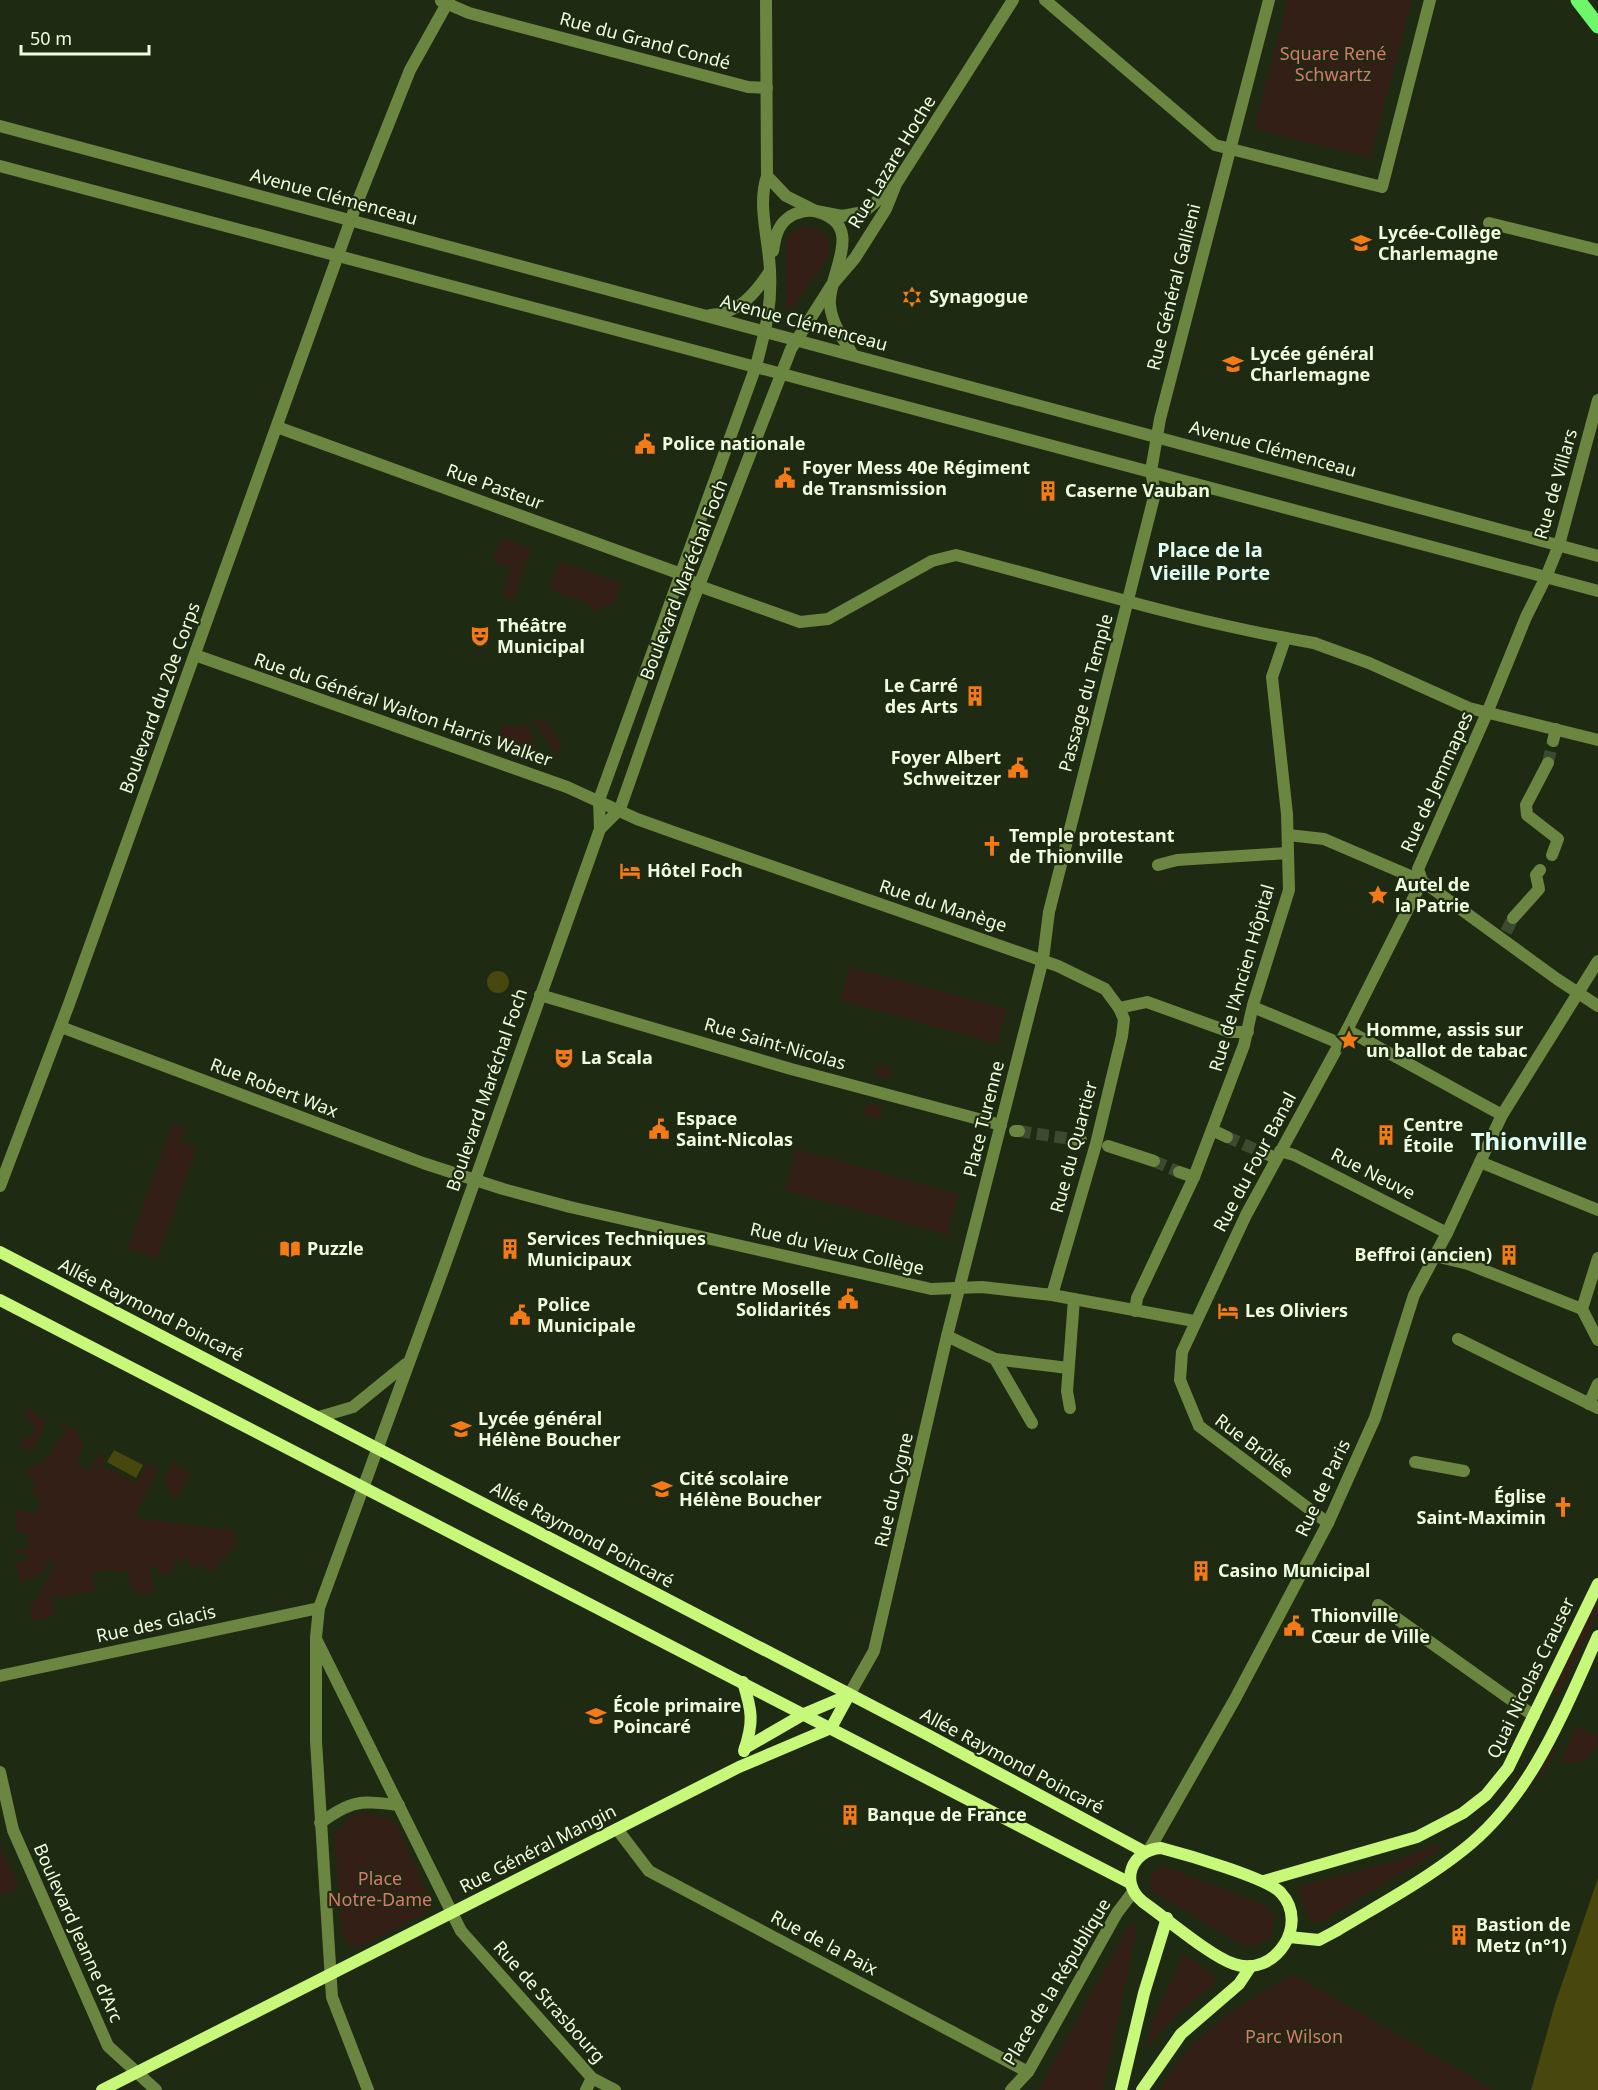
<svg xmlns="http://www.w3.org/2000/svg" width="1598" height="2090" font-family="'Noto Sans',sans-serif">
  <rect width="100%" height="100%" fill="#1e2a12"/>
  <!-- green -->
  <g fill="#341f16">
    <polygon points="1288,0 1412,0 1370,158 1254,129"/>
    <polygon points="804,225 822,231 829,242 828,257 791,311 787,306 786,243 790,234"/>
    <polygon points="501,538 531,548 513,600 502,596 511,568 493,561"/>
    <polygon points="559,561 621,583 615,602 591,612 592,608 586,603 549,589"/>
    <polygon points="533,720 546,722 562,745 557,756"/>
    <polygon points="528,723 537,751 498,737 503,724 518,727"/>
    <polygon points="850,967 1007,1009 997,1044 840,1000"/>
    <polygon points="877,1064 892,1068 889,1078 874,1075"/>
    <polygon points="866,1103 883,1107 879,1119 863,1114"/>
    <polygon points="172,1124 186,1128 181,1141 197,1147 157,1259 128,1248"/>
    <polygon points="797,1149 958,1194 947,1235 785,1190"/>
    <polygon points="26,1405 46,1423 33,1450 21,1448 22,1437 32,1437 34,1421 25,1420"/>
    <polygon points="58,1421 77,1431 84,1445 75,1463 90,1471 100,1452 105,1456 102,1466 137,1483 148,1463 159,1467 134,1518 233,1530 237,1548 227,1550 228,1558 217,1560 219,1569 205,1570 202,1562 190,1569 188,1559 180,1561 176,1557 171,1573 159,1575 157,1566 149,1567 155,1592 140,1595 138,1591 133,1592 127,1570 116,1573 114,1568 92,1574 94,1591 59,1598 58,1595 51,1596 55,1616 33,1621 30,1609 56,1563 51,1558 41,1575 20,1582 15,1562 27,1561 26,1553 14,1554 13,1550 28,1548 29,1533 16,1532 16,1509 36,1514 37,1506 42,1506 39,1498 33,1495 34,1477 26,1476 26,1470 41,1463 45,1456 48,1458 56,1442 67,1433"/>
    <polygon points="172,1462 191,1473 177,1499 170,1494 164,1479"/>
    <polygon points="1598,1598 1598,1613 1558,1696 1552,1693"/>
    <path d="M1577 1726 1598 1736C1598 1756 1578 1767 1560 1762Z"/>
    <polygon points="1555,1745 1558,1747 1540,1781 1537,1779"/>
    <polygon points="363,1812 389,1818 397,1826 429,1897 429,1907 424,1914 362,1946 350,1945 342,1934 334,1834 349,1817"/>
    <polygon points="1436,1844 1441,1847 1438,1851 1322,1921 1314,1923 1307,1916 1298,1890 1300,1886 1396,1861"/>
    <polygon points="0,1845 19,1889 0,1895"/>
    <path d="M1164 1866 1267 1906 1275 1918 1271 1937 1255 1946 1240 1944 1157 1894C1145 1884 1149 1870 1164 1866Z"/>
    <polygon points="1134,1924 1137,1928 1103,2090 1038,2090 1129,1926"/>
    <polygon points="1183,1955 1186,1955 1215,1977 1215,1983 1176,2016 1145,2050 1154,2017"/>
    <path d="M1293 1974 1494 2090H1160C1191 2032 1239 2006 1293 1974Z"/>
  </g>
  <!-- water -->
  <g fill="#47470e">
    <circle cx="498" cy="982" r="11"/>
    <polygon points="114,1450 143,1465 136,1478 107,1462"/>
    <polygon points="1598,1878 1598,2090 1531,2090 1555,2004"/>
  </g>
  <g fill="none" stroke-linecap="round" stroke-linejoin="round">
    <!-- pedestrian-tunnel -->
    <g stroke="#3d4a30" stroke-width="12" stroke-dasharray="12 6" stroke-linecap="butt">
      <polyline points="1548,763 1553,741"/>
      <polyline points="1506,932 1513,918"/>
      <polyline points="1019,1131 1077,1140"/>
      <polyline points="1227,1137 1264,1153"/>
      <polyline points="1154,1161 1179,1172"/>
    </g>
    <!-- pedestrian -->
    <g stroke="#6b8640" stroke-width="12">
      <polyline points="1314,643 1369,663 1469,708 1598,740"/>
      <polyline points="1553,741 1556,729"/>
      <polyline points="1548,763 1526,805 1527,815 1558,839 1552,855"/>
      <polyline points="1288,835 1324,839 1422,881 1557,979 1598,1006"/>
      <polyline points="1158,865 1177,860 1288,853"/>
      <polyline points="1513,918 1539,889 1536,875 1540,870"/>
      <polyline points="1253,1007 1339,1043"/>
      <polyline points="1119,1008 1147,1002 1230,1032 1248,1032"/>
      <polyline points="1347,1030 1502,1115"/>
      <polyline points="1212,1130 1227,1137"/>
      <polyline points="1015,1131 1019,1131"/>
      <polyline points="1077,1140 1081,1140"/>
      <polyline points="1108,1146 1154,1161"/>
      <polyline points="1280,1151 1294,1155 1447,1233"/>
      <polyline points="1264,1153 1276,1158"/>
      <polyline points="1480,1162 1598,1210"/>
      <polyline points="1179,1172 1194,1177"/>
      <polyline points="1435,1256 1468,1264 1582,1309"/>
      <polyline points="1598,1258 1582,1309 1598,1340"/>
      <polyline points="1052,1295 1194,1321"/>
      <polyline points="1135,1311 1137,1298 1194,1177 1244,1045 1253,1005 1289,890 1287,814 1272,677 1285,639"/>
      <polyline points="947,1336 995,1359 1032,1423"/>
      <polyline points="1458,1339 1598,1408"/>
      <polyline points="995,1359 1068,1368"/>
      <polyline points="1589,1404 1598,1384"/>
      <polyline points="1070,1408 1067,1391 1074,1299"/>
      <polyline points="1415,1462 1464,1471"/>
      <polyline points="1328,1523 1199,1426 1180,1380 1182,1352 1246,1215 1347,1030 1422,881 1418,869 1487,713 1526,617 1546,577"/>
      <polyline points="1149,1850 1235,1699 1328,1523 1375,1418 1414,1295 1447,1233 1502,1115 1598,961"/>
    </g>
    <!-- minor -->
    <g stroke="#6b8640" stroke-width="12">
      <polyline points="1045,0 1215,145 1382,187 1430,0"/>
      <polyline points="441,1 469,13 502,22 748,87 767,88"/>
      <polyline points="767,176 786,196 816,211 842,216 864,212 893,187"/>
      <polyline points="1489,223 1598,250"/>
      <path d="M773 251C775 239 777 226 788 218 796 212 808 209 818 212 867 226 827 275 830 305 832 324 843 339 853 355"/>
      <path d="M710 315C738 314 755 294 770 271"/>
      <path d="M277 427 681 574 699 586 800 622 828 619 932 561 956 555C1075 586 1193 623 1314 643"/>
      <polyline points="1546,577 1559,545 1598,400"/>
      <polyline points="600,829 620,809 691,606 791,349 831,286 855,258 886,209 896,184 1013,0"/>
      <polyline points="540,995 791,1069 1001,1125"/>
      <polyline points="61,1027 423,1163 503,1189 570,1207 931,1289 982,1287 1052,1295 1096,1144 1122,1036 1124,1019 1119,1008 1105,989 1058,966 676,833 637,819 567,787 195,655"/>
      <polyline points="0,1186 69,1004 355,208 410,70 449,0"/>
      <polyline points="319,1417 353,1407 406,1364"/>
      <polyline points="1378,1605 1534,1716"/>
      <polyline points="317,1641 461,1931 592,2078 615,2090"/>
      <polyline points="0,1676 319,1608"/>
      <polyline points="849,1695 874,1651 947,1336 1043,959 1049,912 1155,493 1151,471 1160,419 1269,0"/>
      <polyline points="0,1772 13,1830 108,2046 156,2090"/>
      <path d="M320 1823C353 1799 360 1801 399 1805"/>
      <polyline points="617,1829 649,1871 1028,2072"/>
      <path d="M368 2090 332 1997 316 1741V1637L319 1608 443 1270 600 829 599 800 756 366C765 331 772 308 770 271 769 240 757 205 767 176L766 0"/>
      <polyline points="586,2090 592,2078"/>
      <polyline points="1011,2090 1028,2072 1117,1913 1133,1892"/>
    </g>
    <!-- tertiary -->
    <g stroke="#6b8640" stroke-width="12">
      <polyline points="0,126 1598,556"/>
      <polyline points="0,166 1598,591"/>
    </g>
    <!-- secondary -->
    <g stroke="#c8f87a" stroke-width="12">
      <polyline points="0,1252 928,1735 1145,1852"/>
      <polyline points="0,1300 1130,1883"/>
      <path d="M743 1682C752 1711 754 1722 744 1751"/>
      <polyline points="745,1748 804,1714 849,1695"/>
      <path d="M1161 1848C1184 1854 1268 1878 1281 1893 1310 1924 1275 1978 1234 1964 1210 1956 1166 1918 1143 1902 1119 1883 1131 1850 1161 1848Z"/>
      <polyline points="1264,1881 1417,1837 1463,1813 1486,1795 1508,1768 1598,1584"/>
      <path d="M1289 1937 1319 1940 1336 1931C1379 1905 1424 1881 1463 1850 1531 1797 1563 1713 1598 1636"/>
      <polyline points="102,2090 739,1767 831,1728 849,1695"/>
      <polyline points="1121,2090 1144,1993 1167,1918"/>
      <polyline points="1142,2090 1181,2034 1239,1984 1251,1966"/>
    </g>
    <!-- primary -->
    <polyline stroke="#6df76b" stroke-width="15" points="1578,0 1598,26"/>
  </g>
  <!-- icons -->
  <defs>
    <g id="school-bare" transform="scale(1.62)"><path d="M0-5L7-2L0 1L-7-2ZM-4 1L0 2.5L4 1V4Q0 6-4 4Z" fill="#f37a14" stroke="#1e2a12" stroke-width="2.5" paint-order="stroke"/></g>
    <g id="synagogue-bare" transform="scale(1.62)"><path d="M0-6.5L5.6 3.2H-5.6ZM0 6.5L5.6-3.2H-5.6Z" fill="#f37a14" stroke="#1e2a12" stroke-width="2.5" paint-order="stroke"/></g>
    <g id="civic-bare" transform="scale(1.62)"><path d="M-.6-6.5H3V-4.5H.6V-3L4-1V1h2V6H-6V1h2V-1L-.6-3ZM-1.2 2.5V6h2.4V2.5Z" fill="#f37a14" stroke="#1e2a12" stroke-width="2.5" paint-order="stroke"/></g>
    <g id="building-bare" transform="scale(1.62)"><path d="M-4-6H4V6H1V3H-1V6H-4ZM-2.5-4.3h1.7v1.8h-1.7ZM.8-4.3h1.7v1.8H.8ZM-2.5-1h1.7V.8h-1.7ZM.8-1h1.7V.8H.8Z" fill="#f37a14" stroke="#1e2a12" stroke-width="2.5" paint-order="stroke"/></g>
    <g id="theatre-bare" transform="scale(1.62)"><path d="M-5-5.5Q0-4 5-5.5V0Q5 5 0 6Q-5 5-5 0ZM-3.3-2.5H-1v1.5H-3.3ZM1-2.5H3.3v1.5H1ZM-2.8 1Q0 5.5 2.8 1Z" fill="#f37a14" stroke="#1e2a12" stroke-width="2.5" paint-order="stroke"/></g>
    <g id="church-bare" transform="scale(1.62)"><path d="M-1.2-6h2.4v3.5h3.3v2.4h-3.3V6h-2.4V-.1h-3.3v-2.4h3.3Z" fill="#f37a14" stroke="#1e2a12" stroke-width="2.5" paint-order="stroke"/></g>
    <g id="hotel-bare" transform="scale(1.62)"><path d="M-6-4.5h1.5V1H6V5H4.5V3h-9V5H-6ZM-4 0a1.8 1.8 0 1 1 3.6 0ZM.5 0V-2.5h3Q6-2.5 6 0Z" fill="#f37a14" stroke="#1e2a12" stroke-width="2.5" paint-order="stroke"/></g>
    <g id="sight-bare" transform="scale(1.62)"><path d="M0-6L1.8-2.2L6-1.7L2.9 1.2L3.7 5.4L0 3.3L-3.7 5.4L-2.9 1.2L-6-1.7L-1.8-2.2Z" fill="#f37a14" stroke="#1e2a12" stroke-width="2.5" paint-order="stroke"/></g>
    <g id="library-bare" transform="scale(1.62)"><path d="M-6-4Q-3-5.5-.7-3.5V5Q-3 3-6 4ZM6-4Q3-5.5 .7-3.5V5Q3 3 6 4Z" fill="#f37a14" stroke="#1e2a12" stroke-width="2.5" paint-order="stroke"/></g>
  </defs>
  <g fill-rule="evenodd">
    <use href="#school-bare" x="1361" y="243"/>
    <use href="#synagogue-bare" x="912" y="297"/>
    <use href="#school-bare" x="1233" y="364"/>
    <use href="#civic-bare" x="645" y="444"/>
    <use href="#civic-bare" x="785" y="478"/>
    <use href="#building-bare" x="1048" y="491"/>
    <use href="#theatre-bare" x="480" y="636"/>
    <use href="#building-bare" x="975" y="696"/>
    <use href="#civic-bare" x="1018" y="768"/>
    <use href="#church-bare" x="992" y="846"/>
    <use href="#hotel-bare" x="630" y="871"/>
    <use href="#sight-bare" x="1378" y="895"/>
    <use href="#sight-bare" x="1349" y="1040"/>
    <use href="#theatre-bare" x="564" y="1058"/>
    <use href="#civic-bare" x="659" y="1129"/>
    <use href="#building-bare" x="1386" y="1135"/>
    <use href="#library-bare" x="290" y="1249"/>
    <use href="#building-bare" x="510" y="1249"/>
    <use href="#building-bare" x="1509" y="1255"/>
    <use href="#civic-bare" x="848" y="1299"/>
    <use href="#hotel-bare" x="1228" y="1311"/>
    <use href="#civic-bare" x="520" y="1315"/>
    <use href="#school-bare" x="461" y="1429"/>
    <use href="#school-bare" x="662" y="1489"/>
    <use href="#church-bare" x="1563" y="1507"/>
    <use href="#building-bare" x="1201" y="1571"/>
    <use href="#civic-bare" x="1294" y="1626"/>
    <use href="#school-bare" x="596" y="1716"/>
    <use href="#building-bare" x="850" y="1815"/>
    <use href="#building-bare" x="1459" y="1935"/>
  </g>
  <g text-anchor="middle" stroke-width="4.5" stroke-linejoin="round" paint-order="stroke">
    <!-- street labels -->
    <g font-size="18" fill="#eefddd" stroke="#1e2a12">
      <text transform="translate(645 41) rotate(15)" y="6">Rue du Grand Condé</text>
      <text transform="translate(892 162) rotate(-59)" y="6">Rue Lazare Hoche</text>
      <text transform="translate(334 197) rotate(15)" y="6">Avenue Clémenceau</text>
      <text transform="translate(1174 287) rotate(-76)" y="6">Rue Général Gallieni</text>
      <text transform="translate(804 323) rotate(15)" y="6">Avenue Clémenceau</text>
      <text transform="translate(1273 449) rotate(15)" y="6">Avenue Clémenceau</text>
      <text transform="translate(1556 484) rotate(-74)" y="6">Rue de Villars</text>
      <text transform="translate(495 487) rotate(20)" y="6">Rue Pasteur</text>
      <text transform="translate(684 580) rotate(-69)" y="6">Boulevard Maréchal Foch</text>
      <text transform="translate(1086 693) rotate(-75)" y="6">Passage du Temple</text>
      <text transform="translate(160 698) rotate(-70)" y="6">Boulevard du 20e Corps</text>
      <text transform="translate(403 710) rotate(19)" y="6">Rue du Général Walton Harris Walker</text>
      <text transform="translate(1437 782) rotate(-66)" y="6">Rue de Jemmapes</text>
      <text transform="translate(943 906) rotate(18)" y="6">Rue du Manège</text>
      <text transform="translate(1242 978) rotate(-74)" y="6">Rue de l'Ancien Hôpital</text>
      <text transform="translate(775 1044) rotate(16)" y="6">Rue Saint-Nicolas</text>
      <text transform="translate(274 1088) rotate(21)" y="6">Rue Robert Wax</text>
      <text transform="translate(487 1090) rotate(-71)" y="6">Boulevard Maréchal Foch</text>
      <text transform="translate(984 1119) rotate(-76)" y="6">Place Turenne</text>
      <text transform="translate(1074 1147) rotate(-75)" y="6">Rue du Quartier</text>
      <text transform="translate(1255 1162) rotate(-62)" y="6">Rue du Four Banal</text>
      <text transform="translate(1373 1174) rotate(27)" y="6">Rue Neuve</text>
      <text transform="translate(837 1249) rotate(13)" y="6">Rue du Vieux Collège</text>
      <text transform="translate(151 1310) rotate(27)" y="6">Allée Raymond Poincaré</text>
      <text transform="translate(1254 1446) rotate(37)" y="6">Rue Brûlée</text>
      <text transform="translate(1323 1488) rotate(-65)" y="6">Rue de Paris</text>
      <text transform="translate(894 1490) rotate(-77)" y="6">Rue du Cygne</text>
      <text transform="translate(582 1535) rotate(28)" y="6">Allée Raymond Poincaré</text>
      <text transform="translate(156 1624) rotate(-12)" y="6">Rue des Glacis</text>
      <text transform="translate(1531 1678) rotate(-64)" y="6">Quai Nicolas Crauser</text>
      <text transform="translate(1012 1761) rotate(28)" y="6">Allée Raymond Poincaré</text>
      <text transform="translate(538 1849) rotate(-27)" y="6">Rue Général Mangin</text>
      <text transform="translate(78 1933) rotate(66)" y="6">Boulevard Jeanne d'Arc</text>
      <text transform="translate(824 1943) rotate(28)" y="6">Rue de la Paix</text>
      <text transform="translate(1057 1982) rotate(-59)" y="6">Place de la République</text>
      <text transform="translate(549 2002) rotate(48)" y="6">Rue de Strasbourg</text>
    </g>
    <!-- park labels -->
    <g font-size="18" fill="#db776c" stroke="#1e2a12">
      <text x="1333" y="60">Square René<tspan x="1333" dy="21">Schwartz</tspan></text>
      <text x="380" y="1885">Place<tspan x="380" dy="21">Notre-Dame</tspan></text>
      <text x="1294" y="2043">Parc Wilson</text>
    </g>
    <!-- poi labels -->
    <g font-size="18" font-weight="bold" fill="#eefddd" stroke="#1e2a12" text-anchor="start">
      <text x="1378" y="239">Lycée-Collège<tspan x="1378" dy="21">Charlemagne</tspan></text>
      <text x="929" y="303">Synagogue</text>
      <text x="1250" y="360">Lycée général<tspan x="1250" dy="21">Charlemagne</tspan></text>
      <text x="662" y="450">Police nationale</text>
      <text x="802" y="474">Foyer Mess 40e Régiment<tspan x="802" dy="21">de Transmission</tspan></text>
      <text x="1065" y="497">Caserne Vauban</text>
      <text x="497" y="632">Théâtre<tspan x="497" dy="21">Municipal</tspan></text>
      <text x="958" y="692" text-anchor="end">Le Carré<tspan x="958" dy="21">des Arts</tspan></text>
      <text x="1001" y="764" text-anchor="end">Foyer Albert<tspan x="1001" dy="21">Schweitzer</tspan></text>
      <text x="1009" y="842">Temple protestant<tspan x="1009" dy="21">de Thionville</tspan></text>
      <text x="647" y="877">Hôtel Foch</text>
      <text x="1395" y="891">Autel de<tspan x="1395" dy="21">la Patrie</tspan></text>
      <text x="1366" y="1036">Homme, assis sur<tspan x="1366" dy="21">un ballot de tabac</tspan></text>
      <text x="581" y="1064">La Scala</text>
      <text x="676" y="1125">Espace<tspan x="676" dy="21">Saint-Nicolas</tspan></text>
      <text x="1403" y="1131">Centre<tspan x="1403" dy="21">Étoile</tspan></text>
      <text x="527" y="1245">Services Techniques<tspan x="527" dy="21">Municipaux</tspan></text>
      <text x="307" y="1255">Puzzle</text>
      <text x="1492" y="1261" text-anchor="end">Beffroi (ancien)</text>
      <text x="831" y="1295" text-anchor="end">Centre Moselle<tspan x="831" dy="21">Solidarités</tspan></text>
      <text x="537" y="1311">Police<tspan x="537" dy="21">Municipale</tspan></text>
      <text x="1245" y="1317">Les Oliviers</text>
      <text x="478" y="1425">Lycée général<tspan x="478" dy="21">Hélène Boucher</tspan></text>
      <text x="679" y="1485">Cité scolaire<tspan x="679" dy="21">Hélène Boucher</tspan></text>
      <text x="1546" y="1503" text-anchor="end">Église<tspan x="1546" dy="21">Saint-Maximin</tspan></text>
      <text x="1218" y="1577">Casino Municipal</text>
      <text x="1311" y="1622">Thionville<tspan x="1311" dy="21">Cœur de Ville</tspan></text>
      <text x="613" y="1712">École primaire<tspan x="613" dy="21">Poincaré</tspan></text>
      <text x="867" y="1821">Banque de France</text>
      <text x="1476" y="1931">Bastion de<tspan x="1476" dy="21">Metz (n°1)</tspan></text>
    </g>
    <!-- neighbourhood labels -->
    <g font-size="20" font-weight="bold" fill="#dffdf5" stroke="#1e2a12">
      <text x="1210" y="557">Place de la<tspan x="1210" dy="23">Vieille Porte</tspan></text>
    </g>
    <!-- district labels -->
    <g font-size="24" font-weight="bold" fill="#dffdf5" stroke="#1e2a12">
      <text x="1529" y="1150">Thionville</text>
    </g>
  </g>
  <!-- scale -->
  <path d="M21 45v9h128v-9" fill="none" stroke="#eefddd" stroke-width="3"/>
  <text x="30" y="45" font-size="18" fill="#eefddd" stroke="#1e2a12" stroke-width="4.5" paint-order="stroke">50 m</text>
</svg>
